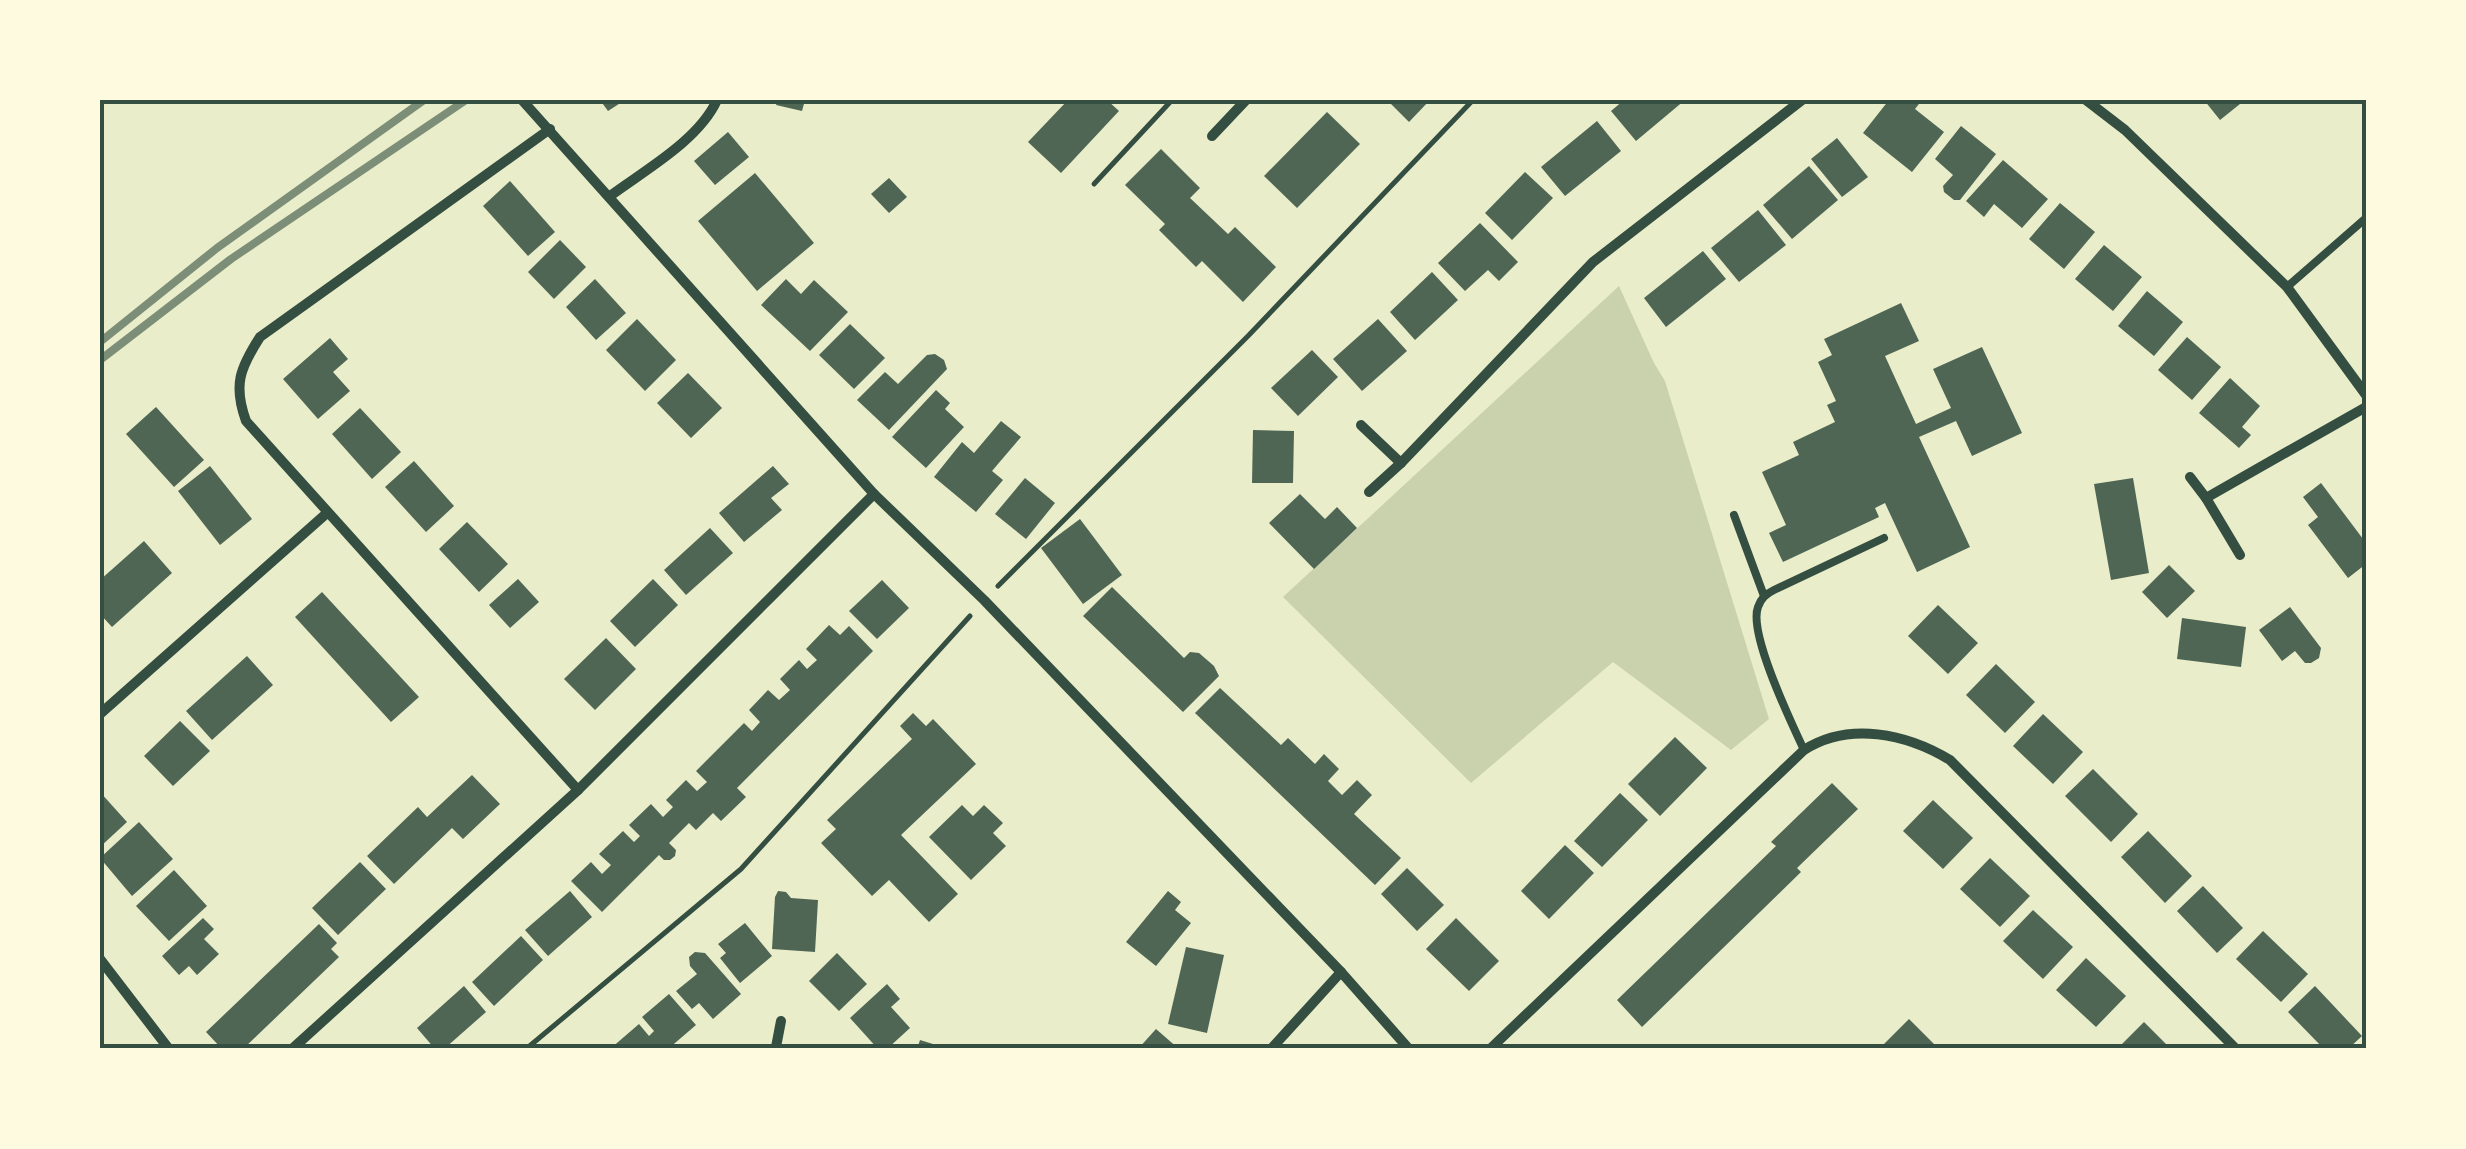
<svg xmlns="http://www.w3.org/2000/svg" width="2466" height="1149" font-family="'Source Sans 3',sans-serif">
  <rect width="100%" height="100%" fill="#e9edc9"/>
  <!-- green -->
  <polygon fill="#cad2ad" points="1619,286 1654,363 1665,381 1769,719 1731,750 1613,662 1471,783 1283,597"/>
  <!-- building -->
  <g fill="#4f6655">
    <polygon points="600,100 625,100 608,111"/>
    <polygon points="778,100 805,100 802,111 776,105"/>
    <polygon points="1068,100 1107,100 1119,111 1061,173 1028,142"/>
    <polygon points="1387,100 1430,100 1409,122"/>
    <polygon points="1624,100 1685,100 1636,141 1611,111"/>
    <polygon points="1889,100 1922,100 1915,109 1944,132 1912,172 1863,133"/>
    <polygon points="2204,100 2245,100 2220,120"/>
    <polygon points="1327,112 1360,144 1297,208 1264,176"/>
    <polygon points="1597,121 1621,151 1565,196 1541,167"/>
    <polygon points="1961,126 1996,154 1960,200 1954,200 1944,192 1943,186 1953,175 1935,159"/>
    <polygon points="728,132 749,157 715,185 694,161"/>
    <polygon points="1837,138 1868,177 1842,197 1811,159"/>
    <polygon points="1161,149 1200,188 1190,198 1228,234 1235,227 1276,267 1243,302 1202,261 1196,267 1159,230 1165,224 1125,185"/>
    <polygon points="2003,160 2048,199 2022,228 1994,204 1984,217 1966,201"/>
    <polygon points="1809,166 1838,200 1792,239 1763,205"/>
    <polygon points="1525,172 1553,198 1512,240 1485,213"/>
    <polygon points="755,173 814,243 757,291 698,221"/>
    <polygon points="889,178 907,197 889,213 871,194"/>
    <polygon points="510,181 555,232 528,256 483,206"/>
    <polygon points="2060,203 2095,232 2064,269 2029,239"/>
    <polygon points="1758,210 1786,245 1739,282 1711,248"/>
    <polygon points="1480,223 1518,262 1499,281 1488,270 1465,291 1438,263"/>
    <polygon points="560,240 586,267 554,299 528,272"/>
    <polygon points="2104,245 2142,277 2113,311 2075,279"/>
    <polygon points="1703,251 1726,279 1666,327 1644,298"/>
    <polygon points="1432,272 1458,300 1415,340 1390,312"/>
    <polygon points="595,279 626,313 596,340 566,307"/>
    <polygon points="786,279 801,294 814,280 848,312 810,351 761,305"/>
    <polygon points="2147,291 2183,322 2154,356 2118,326"/>
    <polygon points="1901,303 1919,341 1885,356 1916,424 1951,408 1933,369 1982,347 2022,433 1972,456 1956,421 1919,437 1970,547 1917,572 1885,503 1875,508 1879,517 1783,562 1769,533 1786,525 1762,472 1799,455 1793,442 1835,422 1827,405 1836,401 1818,362 1832,355 1824,339"/>
    <polygon points="637,319 676,360 645,391 606,350"/>
    <polygon points="1378,319 1407,351 1362,391 1333,359"/>
    <polygon points="850,324 885,358 854,389 819,355"/>
    <polygon points="2187,337 2221,367 2192,400 2158,370"/>
    <polygon points="330,338 348,359 333,372 350,391 318,419 283,379"/>
    <polygon points="1312,350 1338,377 1298,416 1271,388"/>
    <polygon points="935,354 944,360 947,369 889,430 857,400 885,372 898,384 927,355"/>
    <polygon points="688,373 722,408 691,438 657,403"/>
    <polygon points="2230,378 2260,406 2242,427 2251,435 2239,448 2199,413"/>
    <polygon points="936,390 950,403 945,409 964,427 926,468 892,437"/>
    <polygon points="156,407 204,460 174,487 126,434"/>
    <polygon points="360,408 401,452 372,479 332,434"/>
    <polygon points="1001,421 1021,437 992,471 1003,480 976,512 934,477 962,442 974,453"/>
    <polygon points="1253,430 1294,431 1293,483 1252,483"/>
    <polygon points="414,461 454,506 426,532 385,487"/>
    <polygon points="210,466 252,519 220,545 178,491"/>
    <polygon points="773,466 789,484 771,498 782,510 744,542 719,513"/>
    <polygon points="1025,478 1055,503 1026,539 995,514"/>
    <polygon points="2133,478 2149,573 2111,580 2094,484"/>
    <polygon points="2321,483 2366,543 2366,564 2348,578 2308,525 2318,517 2303,497"/>
    <polygon points="1300,494 1325,519 1337,507 1357,528 1314,569 1269,523"/>
    <polygon points="1080,519 1122,575 1083,604 1041,548"/>
    <polygon points="467,522 508,564 479,592 439,549"/>
    <polygon points="710,528 733,553 686,595 664,570"/>
    <polygon points="144,541 172,573 112,627 100,614 100,580"/>
    <polygon points="2169,565 2195,591 2167,618 2142,592"/>
    <polygon points="518,579 539,602 510,628 489,605"/>
    <polygon points="653,579 678,605 635,647 610,621"/>
    <polygon points="882,580 909,608 877,639 849,611"/>
    <polygon points="1112,587 1184,658 1190,652 1199,653 1214,666 1219,676 1183,712 1083,616"/>
    <polygon points="322,592 419,697 391,722 295,617"/>
    <polygon points="1938,605 1978,643 1948,674 1908,636"/>
    <polygon points="2290,607 2321,648 2319,658 2311,663 2305,663 2295,651 2282,661 2259,630"/>
    <polygon points="2182,618 2246,627 2241,667 2177,659"/>
    <polygon points="829,625 840,635 849,626 873,651 737,788 746,797 721,821 713,813 696,830 689,823 669,843 676,850 675,856 670,860 664,860 659,855 602,912 571,881 591,862 602,874 611,865 599,854 623,831 634,842 640,836 629,825 651,804 663,817 673,807 666,800 686,780 697,791 707,782 696,771 744,723 752,731 760,722 749,710 768,690 779,700 790,690 780,679 799,660 807,669 817,660 806,649"/>
    <polygon points="606,638 636,669 595,710 564,679"/>
    <polygon points="247,656 273,685 212,740 186,711"/>
    <polygon points="1996,664 2035,702 2005,733 1966,695"/>
    <polygon points="1220,688 1281,745 1288,738 1315,764 1324,754 1339,769 1328,781 1342,795 1357,780 1372,795 1354,814 1401,858 1375,885 1195,713"/>
    <polygon points="913,713 926,726 933,719 976,764 901,835 958,894 929,922 889,880 872,896 821,843 836,829 827,820 912,739 900,726"/>
    <polygon points="2043,714 2083,752 2053,784 2013,746"/>
    <polygon points="180,721 210,751 173,786 144,756"/>
    <polygon points="1675,737 1707,768 1660,816 1628,784"/>
    <polygon points="2093,769 2138,814 2111,842 2065,796"/>
    <polygon points="472,775 500,804 463,839 452,828 394,884 367,856 418,807 427,817"/>
    <polygon points="1832,783 1858,809 1797,868 1801,872 1642,1027 1617,1000 1776,846 1771,842"/>
    <polygon points="100,792 127,822 100,847"/>
    <polygon points="1620,793 1648,820 1602,867 1574,841"/>
    <polygon points="1933,800 1973,838 1943,869 1903,831"/>
    <polygon points="962,805 973,816 984,805 1003,823 993,833 1006,846 971,880 929,837"/>
    <polygon points="139,822 173,859 132,896 100,858"/>
    <polygon points="2148,831 2192,876 2165,903 2121,857"/>
    <polygon points="1565,845 1594,873 1549,919 1521,891"/>
    <polygon points="1990,858 2030,896 2000,927 1960,889"/>
    <polygon points="360,862 386,889 338,935 312,908"/>
    <polygon points="1407,868 1444,905 1417,931 1381,894"/>
    <polygon points="174,870 207,906 169,941 136,906"/>
    <polygon points="2203,886 2243,928 2217,953 2177,911"/>
    <polygon points="570,891 592,917 548,956 525,930"/>
    <polygon points="778,891 786,892 791,898 818,900 815,952 772,949 775,897"/>
    <polygon points="1168,891 1181,902 1175,910 1191,923 1156,966 1126,942"/>
    <polygon points="2033,910 2073,947 2043,979 2003,941"/>
    <polygon points="203,918 214,929 204,939 219,954 197,975 189,966 179,975 162,956"/>
    <polygon points="1456,918 1499,961 1469,991 1426,949"/>
    <polygon points="745,923 772,956 740,983 720,958 726,953 718,944"/>
    <polygon points="319,924 337,943 331,949 339,957 243,1049 222,1049 206,1032"/>
    <polygon points="2263,931 2308,974 2281,1002 2236,959"/>
    <polygon points="521,936 543,960 494,1006 472,982"/>
    <polygon points="1186,947 1224,955 1207,1033 1168,1024"/>
    <polygon points="695,952 705,953 741,994 713,1019 699,1003 692,1009 676,991 697,974 690,966 689,957"/>
    <polygon points="837,953 867,984 839,1011 809,981"/>
    <polygon points="2086,958 2126,996 2096,1027 2056,990"/>
    <polygon points="887,984 900,999 891,1007 910,1028 887,1049 878,1049 850,1018"/>
    <polygon points="464,986 486,1012 444,1049 435,1049 417,1028"/>
    <polygon points="2315,986 2362,1036 2348,1049 2324,1049 2288,1012"/>
    <polygon points="669,994 696,1025 668,1049 610,1049 639,1024 649,1036 654,1031 642,1017"/>
    <polygon points="1909,1019 1937,1047 1935,1049 1879,1049"/>
    <polygon points="2144,1022 2167,1045 2163,1049 2117,1049"/>
    <polygon points="1156,1029 1179,1049 1138,1049"/>
    <polygon points="920,1040 946,1048 946,1049 917,1049"/>
  </g>
  <g fill="none" stroke-linecap="round" stroke-linejoin="round">
    <!-- path -->
    <g stroke="#344e41" stroke-width="5">
      <polyline points="1094,184 1172,100"/>
      <polyline points="998,586 1248,336 1473,100"/>
      <polyline points="526,1049 741,869 970,616"/>
    </g>
    <!-- service -->
    <g stroke="#344e41" stroke-width="8">
      <polyline points="2287,287 2366,218"/>
      <polyline points="1734,515 1764,596"/>
      <path d="M1804 750C1791 722 1748 633 1758 607 1761 598 1766 594 1774 590L1884 538"/>
    </g>
    <!-- minor -->
    <g stroke="#344e41" stroke-width="10">
      <polyline points="522,100 874,494 984,600 1341,972 1409,1049"/>
      <polyline points="2086,100 2125,130 2287,287 2366,395"/>
      <path d="M550 129 260 337C240 368 233 385 246 421L578 790"/>
      <polyline points="1212,136 1246,100"/>
      <path d="M610 196C645 170 699 140 717 100"/>
      <polyline points="1361,425 1401,463"/>
      <polyline points="2190,477 2206,498 2240,555"/>
      <polyline points="1369,492 1401,463 1593,262 1802,100"/>
      <polyline points="2206,498 2366,407"/>
      <polyline points="100,714 327,513"/>
      <polyline points="100,959 169,1049"/>
      <polyline points="776,1047 781,1021"/>
      <polyline points="292,1049 578,790 874,494"/>
      <polyline points="1271,1049 1341,972"/>
      <path d="M1490 1049 1804 750C1849 721 1907 734 1950 760L2236 1049"/>
    </g>
    <!-- rail -->
    <g stroke="#7c8e77" stroke-width="8">
      <polyline points="100,342 217,248 424,100"/>
      <polyline points="100,360 231,259 466,100"/>
    </g>
  </g>
  <!-- border -->
  <rect width="2466" height="1149" fill="none" stroke="#fefae0" stroke-width="205"/>
  <rect x="102" y="102" width="2262" height="944" fill="none" stroke="#344e41" stroke-width="4"/>
</svg>
